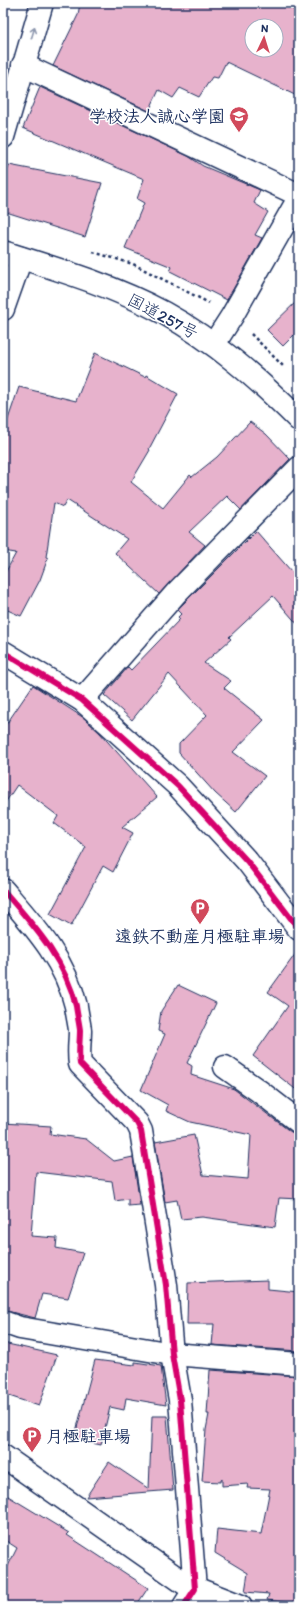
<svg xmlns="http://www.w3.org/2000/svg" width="302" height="1609" font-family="Itim,'Klee One',sans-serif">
  <rect width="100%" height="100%" fill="#fff"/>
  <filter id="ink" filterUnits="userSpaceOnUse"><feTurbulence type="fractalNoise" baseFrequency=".025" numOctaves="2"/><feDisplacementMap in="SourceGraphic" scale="8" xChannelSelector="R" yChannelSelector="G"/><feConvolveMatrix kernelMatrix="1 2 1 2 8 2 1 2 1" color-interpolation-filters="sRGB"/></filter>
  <g filter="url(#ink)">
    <!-- building -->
    <g fill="#e7b2cc" stroke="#1b2f5e" fill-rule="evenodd">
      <path d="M80 3H280L299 12V97L226 62 218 78 212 77 199 97 180 88 173 98 159 90 149 111 53 66 78 15ZM252 26H276V50H252Z"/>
      <polygon points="40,87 188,156 203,166 260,190 254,203 268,212 255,235 262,238 227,300 170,271 172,267 125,248 144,203 137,199 144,179 23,128"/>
      <polygon points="9,165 102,183 85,237 3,211 3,186"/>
      <polygon points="299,299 299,330 283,346 267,330"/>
      <polygon points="95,353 145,377 146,375 178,394 149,449 150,450 131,482 163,508 190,475 192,477 217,457 250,422 266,434 290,459 241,510 227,496 189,532 205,545 159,594 115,553 127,539 67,500 63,507 54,503 46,557 48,558 40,580 21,616 3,608 3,577 16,553 3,551 3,434 19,387 76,401"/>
      <polygon points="256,531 299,580 299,626 273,596 229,637 231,639 204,663 231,681 224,688 264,720 233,752 265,776 236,812 215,793 179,753 179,744 207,715 169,674 132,720 104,695 128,667 131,670 180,619 178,617 181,614 177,610"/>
      <polygon points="33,685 84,718 100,733 157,797 122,827 133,833 113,872 103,866 71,926 50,914 86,847 54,823 58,816 17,785 3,806 3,729"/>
      <polygon points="299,949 299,1092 253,1056 288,1006 268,992"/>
      <polygon points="178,985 216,1003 187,1063 192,1066 191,1075 234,1089 291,1132 299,1134 299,1199 279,1198 275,1227 202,1217 181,1219 177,1200 165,1202 155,1142 194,1135 203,1175 248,1179 251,1135 190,1122 166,1111 168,1105 141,1090 165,1034 158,1031 161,1011"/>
      <polygon points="3,1123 51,1126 50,1134 86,1139 114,1161 133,1157 140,1205 128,1206 128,1199 115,1201 112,1181 36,1172 31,1236 57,1238 56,1248 83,1253 68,1298 42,1294 35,1318 3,1310"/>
      <polygon points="268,1280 268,1289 299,1292 299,1351 212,1345 214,1324 187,1324 188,1283"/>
      <polygon points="3,1343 57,1355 39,1406 3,1394"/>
      <polygon points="95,1360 135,1365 135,1362 161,1366 166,1405 126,1398 124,1410 110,1407 101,1445 74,1439"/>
      <polygon points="210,1370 298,1376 296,1428 299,1428 299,1531 296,1549 299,1551 299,1590 297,1604 267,1600 269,1594 245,1592 248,1573 215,1553 217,1529 261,1534 270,1489 247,1488 248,1484 222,1486 222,1479 220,1482 202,1481 206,1430 209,1414 207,1414"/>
      <polygon points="152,1416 167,1416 173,1490 86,1497 109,1462 149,1489"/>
      <polygon points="3,1493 69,1533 67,1535 148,1588 136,1606 3,1606 3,1576 17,1548 3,1539"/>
    </g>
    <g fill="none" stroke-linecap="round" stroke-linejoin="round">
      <!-- street casing -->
      <g stroke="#1b2f5e" stroke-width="25">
        <g id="street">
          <polyline points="23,65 299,195"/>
          <polyline points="3,137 42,3"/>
          <polyline points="3,309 21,258"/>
          <polyline points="214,344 232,316 299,198"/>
          <polyline points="3,652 82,700 178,786 247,861 299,929"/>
          <polyline points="82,700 177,592 299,468"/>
          <path d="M3 890C33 925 65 959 76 1006 77 1014 79 1022 80 1030 80 1042 78 1052 80 1064L137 1123 141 1131 166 1285 172 1354 180 1400 195 1589 184 1606"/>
          <polyline points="225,1067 259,1091 299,1122"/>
          <polyline points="3,1322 20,1328 172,1354 299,1364"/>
          <polyline points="3,1456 187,1585 241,1606"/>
        </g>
      </g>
      <!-- highway casing -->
      <g stroke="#1b2f5e" stroke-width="25">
        <path id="highway" d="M3 252C57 269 114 286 164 313 215 341 258 379 299 420"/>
      </g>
      <!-- path -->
      <g stroke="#1b2f5e" stroke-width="2.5" stroke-dasharray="3 3" stroke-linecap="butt">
        <polyline points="93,252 133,264 209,303"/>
        <polyline points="251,334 283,366"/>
      </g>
      <!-- street -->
      <use href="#street" stroke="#fff" stroke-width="22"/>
      <!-- highway -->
      <use href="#highway" stroke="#fff" stroke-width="22"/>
      <!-- cycleway casing -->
      <g stroke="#fff" stroke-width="8">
        <g id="cycleway">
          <polyline points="3,652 82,700 178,786 247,861 299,929"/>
          <path d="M3 890C33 925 65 959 76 1006 77 1014 79 1022 80 1030 80 1042 78 1052 80 1064L137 1123 141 1131 166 1285 172 1354 180 1400 195 1589 184 1606"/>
        </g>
      </g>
      <!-- cycleway -->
      <use href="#cycleway" stroke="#d6006c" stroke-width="6"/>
    </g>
    <!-- one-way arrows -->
    <defs><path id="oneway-shaft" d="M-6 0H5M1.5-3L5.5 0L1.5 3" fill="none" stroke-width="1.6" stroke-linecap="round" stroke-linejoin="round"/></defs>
    <use stroke="#8d97ae" href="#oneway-shaft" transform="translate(33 33) rotate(-73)"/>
  </g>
  <!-- icons -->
  <defs>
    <g id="school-pin" transform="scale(1)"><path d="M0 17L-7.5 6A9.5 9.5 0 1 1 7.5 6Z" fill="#d1495b" stroke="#fff"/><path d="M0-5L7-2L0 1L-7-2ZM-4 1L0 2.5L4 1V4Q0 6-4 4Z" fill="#fff"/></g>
    <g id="parking-pin" transform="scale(1)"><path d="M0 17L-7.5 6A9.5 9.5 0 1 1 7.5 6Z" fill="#d1495b" stroke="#fff"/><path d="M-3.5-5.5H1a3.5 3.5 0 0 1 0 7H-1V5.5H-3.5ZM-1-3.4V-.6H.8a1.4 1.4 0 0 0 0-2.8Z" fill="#fff"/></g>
  </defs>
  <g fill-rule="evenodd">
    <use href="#school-pin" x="239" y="116"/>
    <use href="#parking-pin" x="200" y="908"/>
    <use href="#parking-pin" x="32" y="1436"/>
  </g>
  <g text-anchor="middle" stroke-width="3" stroke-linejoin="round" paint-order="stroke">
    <!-- poi labels -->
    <g font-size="17" font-weight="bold" fill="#1b2f5e" stroke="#fff" text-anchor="end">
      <text x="225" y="122">学校法人誠心学園</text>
      <text x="200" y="942" text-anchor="middle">遠鉄不動産月極駐車場</text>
      <text x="46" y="1442" text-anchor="start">月極駐車場</text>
    </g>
    <!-- street labels -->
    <g font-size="17" fill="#1b2f5e" stroke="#fff">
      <text transform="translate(163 316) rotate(28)" y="6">国道257号</text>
    </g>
  </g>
  <!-- margin -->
  <rect width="302" height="1609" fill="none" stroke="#fff" stroke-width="16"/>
  <rect x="8" y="8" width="286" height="1593" fill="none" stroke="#1b2f5e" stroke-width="1.5" filter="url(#ink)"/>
  <!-- north arrow -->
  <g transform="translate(264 38) rotate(4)"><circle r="19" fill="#ffffff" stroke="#a4acbf"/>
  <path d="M0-3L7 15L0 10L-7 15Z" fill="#d1495b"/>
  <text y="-6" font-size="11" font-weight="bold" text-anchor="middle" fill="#1b2f5e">N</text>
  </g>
</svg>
